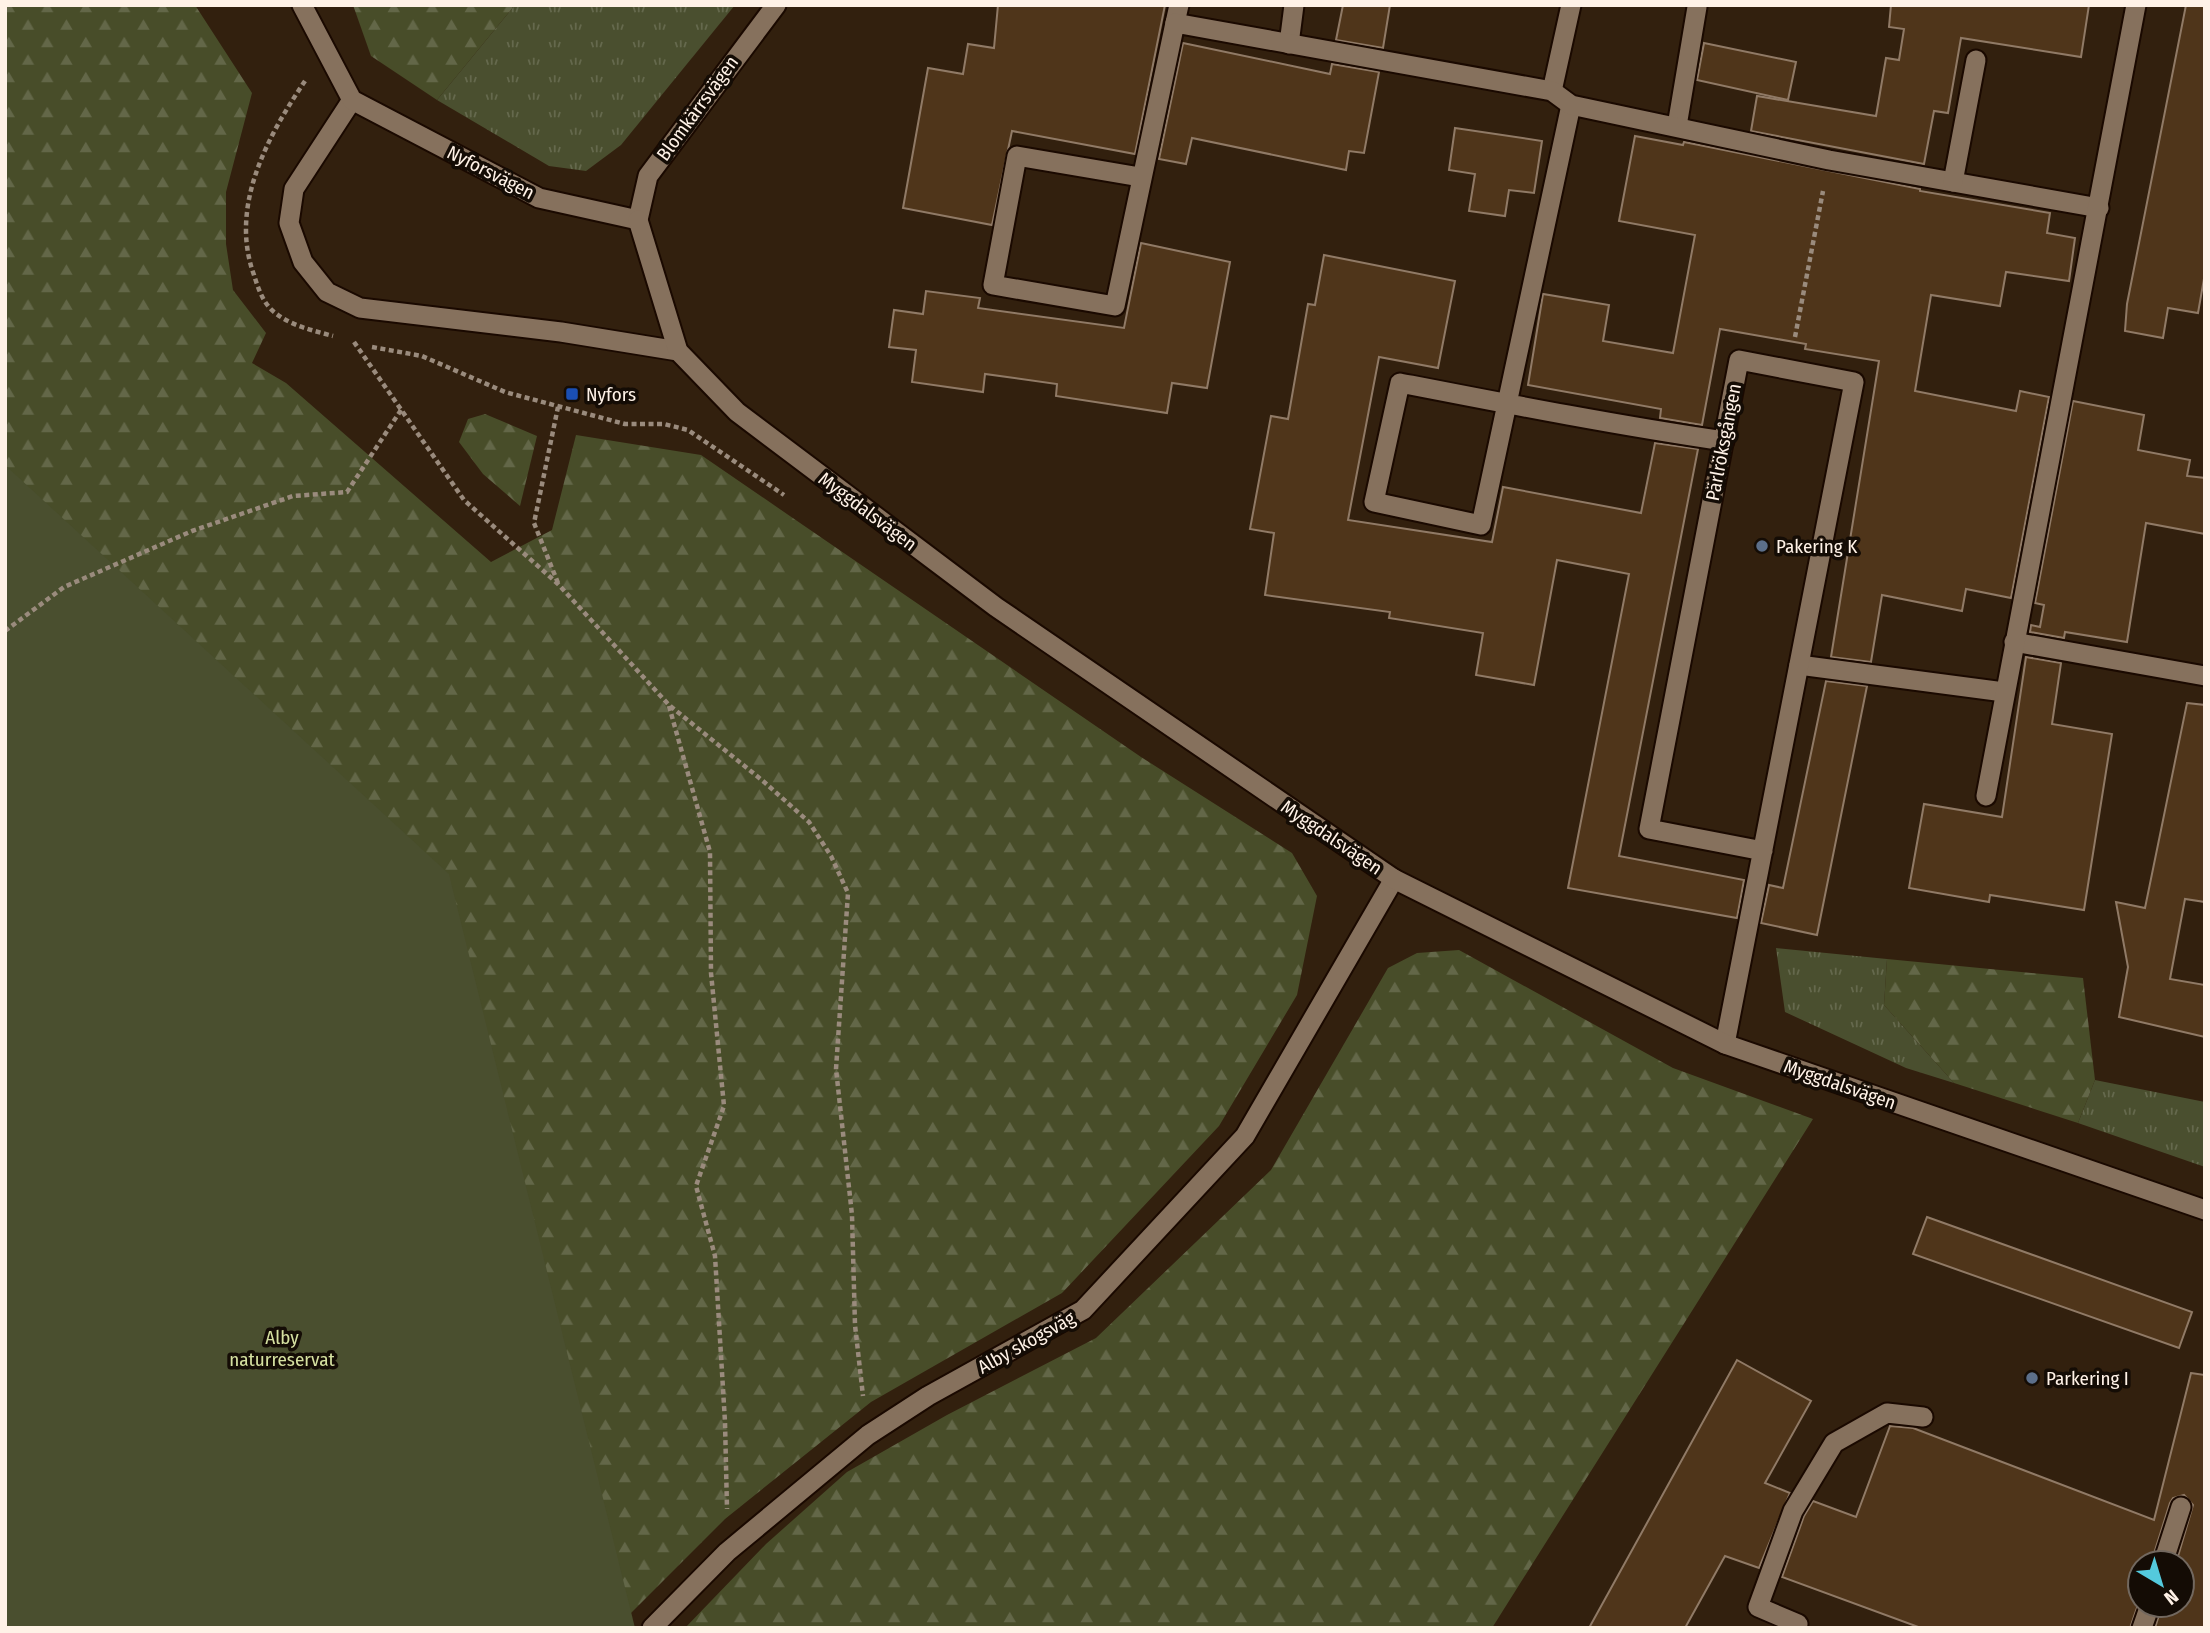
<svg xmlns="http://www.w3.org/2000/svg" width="2210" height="1633" font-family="'Fira Sans Condensed',sans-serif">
  <defs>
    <pattern id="grass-tufts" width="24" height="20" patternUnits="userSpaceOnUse" patternTransform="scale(1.75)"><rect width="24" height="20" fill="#4a4f2f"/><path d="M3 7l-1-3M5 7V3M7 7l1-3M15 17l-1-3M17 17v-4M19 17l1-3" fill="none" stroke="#65694d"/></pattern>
    <pattern id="forest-firs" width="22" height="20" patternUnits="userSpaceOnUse" patternTransform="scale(1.75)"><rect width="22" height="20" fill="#484d29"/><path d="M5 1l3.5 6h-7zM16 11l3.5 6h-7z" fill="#636748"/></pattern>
  </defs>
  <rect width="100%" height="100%" fill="#32200e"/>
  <!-- grass -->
  <g fill="url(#grass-tufts)">
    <polygon points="515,5 735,5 621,145 586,171 549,166 437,100"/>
    <polygon points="1776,948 1887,959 1884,1005 1954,1083 1906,1068 1785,1012"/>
    <polygon points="2095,1080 2205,1102 2205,1167 2078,1123"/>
  </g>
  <!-- forest -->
  <g fill="url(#forest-firs)">
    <polygon points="5,5 195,5 252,93 226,192 226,244 233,290 266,333 252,363 286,383 491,562 552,530 576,435 701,455 1141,757 1292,853 1317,896 1297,995 1219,1126 1062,1293 871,1402 725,1519 616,1628 5,1327"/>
    <polygon points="353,5 515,5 437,100 371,56"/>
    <polygon points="485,414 537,436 520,506 483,474 459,442 468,419"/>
    <polygon points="1459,950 1673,1068 1813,1119 1492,1628 685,1628 766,1544 847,1472 947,1415 1096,1338 1271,1170 1388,968 1417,953"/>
    <polygon points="1887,959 2083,978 2095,1080 2078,1123 1954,1083 1884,1005"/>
  </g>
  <!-- park -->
  <polygon fill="#4a4f2f" points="5,465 449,874 635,1628 5,1628"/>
  <!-- building -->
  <g fill="#4f351a" stroke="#907a66" stroke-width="2">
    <polygon points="998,5 1165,5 1135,154 1012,131 992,225 903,208 928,68 963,74 968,44 994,48"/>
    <polygon points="1343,5 1390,5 1383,48 1336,40"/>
    <polygon points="1891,5 2089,5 2081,57 1961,38 1948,113 1934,111 1924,164 1751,131 1757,96 1876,116 1886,58 1899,60 1904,29 1889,27"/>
    <polygon points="2186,5 2205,5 2205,273 2198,313 2168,308 2163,338 2125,331 2127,304"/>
    <polygon points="1183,43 1330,74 1332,64 1379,72 1364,153 1349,151 1346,170 1192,138 1186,164 1159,159"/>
    <polygon points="1704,43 1796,62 1788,100 1697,80"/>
    <polygon points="1455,128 1542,141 1534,193 1509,190 1505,216 1469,211 1475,174 1449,170"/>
    <polygon points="1635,136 1683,145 1684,142 1920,189 1920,191 2050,213 2047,233 2075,238 2069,281 2006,272 2000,306 1931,295 1915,391 2016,411 2020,391 2049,397 2011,598 1966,589 1962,611 1882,595 1871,662 1831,657 1879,361 1805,349 1806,344 1720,329 1702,425 1660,418 1661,409 1528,385 1543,294 1609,305 1603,341 1673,353 1695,235 1619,221"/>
    <polygon points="1141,243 1230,262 1207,388 1172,383 1167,413 1056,396 1057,384 985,374 983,392 912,382 916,350 889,347 894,310 923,314 926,291 980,298 978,308 1124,328"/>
    <polygon points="1324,255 1455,281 1438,368 1379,357 1348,520 1492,542 1503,487 1641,513 1655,443 1698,449 1619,856 1744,880 1737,918 1568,888 1629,574 1557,560 1534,685 1476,675 1483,633 1389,618 1390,612 1265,595 1274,533 1250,529 1271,416 1288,419 1308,304 1315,305"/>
    <polygon points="2073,401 2144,415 2138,450 2190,460 2187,476 2205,478 2205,534 2146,523 2127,642 2065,632 2064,638 2030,632 2031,625 2040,627 2044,605 2035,603"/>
    <polygon points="2026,657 2061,663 2052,724 2112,734 2084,910 1990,895 1989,902 1909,888 1924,804 2002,817"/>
    <polygon points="1826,681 1867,686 1817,935 1761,923 1769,885 1783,888"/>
    <polygon points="2187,703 2205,705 2205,902 2185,899 2170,979 2205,985 2205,1037 2119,1017 2128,967 2116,902 2145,908"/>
    <polygon points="1927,1217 2192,1312 2179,1348 1913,1254"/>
    <polygon points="1737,1360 1811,1401 1765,1483 1790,1493 1759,1568 1725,1556 1685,1628 1589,1628"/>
    <polygon points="2191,1373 2205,1375 2205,1628 2155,1628 2162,1605 2182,1605 2182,1563 2176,1563 2193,1505 2184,1495 2173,1498 2170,1503 2151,1563 2140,1563 2140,1599 2130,1628 1921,1628 1782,1577 1804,1516 1813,1501 1856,1517 1890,1426 1913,1428 2154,1520"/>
  </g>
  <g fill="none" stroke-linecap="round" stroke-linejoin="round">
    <!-- service casing -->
    <g stroke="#1a0900" stroke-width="23">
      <g id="service">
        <polyline points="1175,23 1179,5"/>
        <polyline points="1289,44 1294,5"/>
        <polyline points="1552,91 1571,5"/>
        <polyline points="352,100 294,189 289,223 303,262 327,292 360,308 561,332 678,351"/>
        <path d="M1571 105 1481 525 1374 502 1400 383C1508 404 1615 425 1724 441"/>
        <polyline points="1677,126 1697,7"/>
        <polyline points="1140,177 1017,156 993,285 1115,306 1175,23 1552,91 1571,105 1829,160 2099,208"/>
        <polyline points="1953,182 1976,60"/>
        <polyline points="2014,642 2205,676"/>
        <polyline points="1799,665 2004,692"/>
        <polyline points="1986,796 2136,5"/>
        <polyline points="2163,1563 2181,1507"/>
        <polyline points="1798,1624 1758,1607 1793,1511 1834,1443 1887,1413 1923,1417"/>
        <polyline points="2142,1628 2150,1605"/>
      </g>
    </g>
    <!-- minor casing -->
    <g stroke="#1a0900" stroke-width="23">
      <g id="minor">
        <polyline points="302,5 352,100 539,198 638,220 648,176 776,5"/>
        <polyline points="1725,1044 1854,382 1739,360 1649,829 1763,851"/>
        <polyline points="652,1628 727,1552 868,1435 928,1396 1083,1310 1245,1136 1394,879"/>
      </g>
    </g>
    <!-- tertiary casing -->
    <g stroke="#1a0900" stroke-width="23">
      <polyline id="tertiary" points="638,220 678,351 737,412 996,607 1394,879 1725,1044 2205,1210"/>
    </g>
    <!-- path -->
    <g stroke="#9a8b7d" stroke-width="4.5" stroke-dasharray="5 3.5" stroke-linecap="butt">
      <path d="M305 81C267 137 229 207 254 275 258 288 263 303 274 312 291 326 312 330 333 336"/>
      <polyline points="1795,337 1823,191"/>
      <polyline points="354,342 464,500 558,584 669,705 763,781 809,822 831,856 848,893 836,1069 852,1215 855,1325 863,1396"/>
      <polyline points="372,347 422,356 505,392 625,424 664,424 688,430 784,495"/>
      <polyline points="558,583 534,523 558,407"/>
      <polyline points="5,631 64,587 192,531 293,496 347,492 401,410"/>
      <polyline points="669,706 710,852 711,973 724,1106 696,1186 715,1256 725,1422 727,1509"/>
    </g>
    <!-- service -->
    <use href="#service" stroke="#86715d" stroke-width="19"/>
    <!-- minor -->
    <use href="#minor" stroke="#86715d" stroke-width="19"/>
    <!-- tertiary -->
    <use href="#tertiary" stroke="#86715d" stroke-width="19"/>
  </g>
  <!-- markers -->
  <rect fill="#1a4fb4" stroke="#140c05" stroke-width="2.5" x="565" y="387" width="14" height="14" rx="3.5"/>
  <g fill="#5c6f8a" stroke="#140c05" stroke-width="2.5">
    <circle cx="1762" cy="546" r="7"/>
    <circle cx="2032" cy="1378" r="7"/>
  </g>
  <g text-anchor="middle" stroke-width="7" stroke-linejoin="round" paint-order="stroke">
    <!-- street labels -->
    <g font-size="19" fill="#fff2e7" stroke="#140c05">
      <text transform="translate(697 108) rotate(-54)" y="7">Blomkärrsvägen</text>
      <text transform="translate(491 172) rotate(27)" y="7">Nyforsvägen</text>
      <text transform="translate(1723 442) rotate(-79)" y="7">Pärlröksgången</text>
      <text transform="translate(868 511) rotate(37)" y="7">Myggdalsvägen</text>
      <text transform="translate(1332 837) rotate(34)" y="7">Myggdalsvägen</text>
      <text transform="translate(1840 1084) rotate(19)" y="7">Myggdalsvägen</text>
      <text transform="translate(1026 1342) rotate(-29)" y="7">Alby skogsväg</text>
    </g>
    <!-- poi labels -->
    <g font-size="19" fill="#fff2e7" stroke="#140c05" text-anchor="start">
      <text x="586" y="401">Nyfors</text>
      <text x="1776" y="553">Pakering K</text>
      <text x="2046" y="1385">Parkering I</text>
    </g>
    <!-- park labels -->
    <g font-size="19" fill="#d6e1a1" stroke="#140c05">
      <text x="282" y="1344">Alby<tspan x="282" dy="22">naturreservat</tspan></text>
    </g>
  </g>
  <!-- border -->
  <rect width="2210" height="1633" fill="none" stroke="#fff2e7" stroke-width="14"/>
  <!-- north arrow -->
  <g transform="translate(2161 1584) rotate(142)"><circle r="33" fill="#140c05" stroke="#72685f" stroke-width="2"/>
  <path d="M0-5L12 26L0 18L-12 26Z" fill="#54cadd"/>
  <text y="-10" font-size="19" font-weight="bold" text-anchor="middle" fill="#fff2e7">N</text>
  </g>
</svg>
